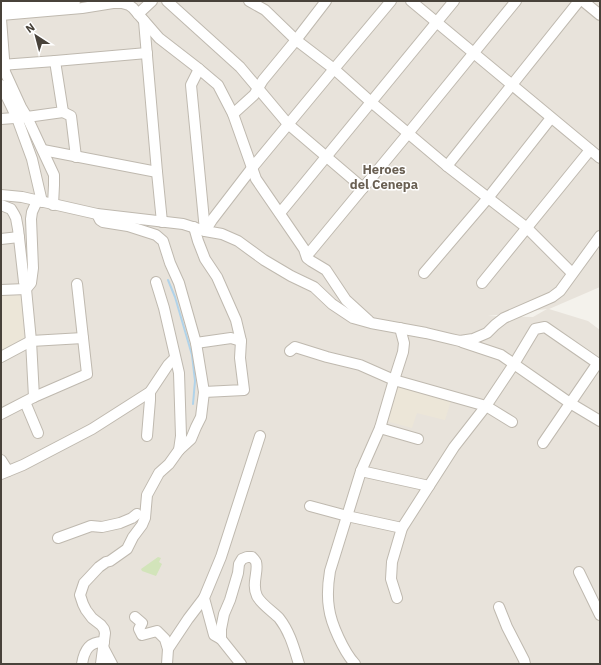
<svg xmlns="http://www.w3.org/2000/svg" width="601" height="665" font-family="'IBM Plex Sans',sans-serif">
  <rect width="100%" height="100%" fill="#f4f2ec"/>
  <!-- residential -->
  <path fill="#e8e3db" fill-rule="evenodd" d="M1 1H600V287L549 309 588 321 600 330V664H1ZM547 309 533 317 487 316H488Z"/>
  <!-- education -->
  <g fill="#ece6d8">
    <polygon points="18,295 22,297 24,338 1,350 1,296"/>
    <polygon points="396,384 451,401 445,420 417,413 412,428 386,421"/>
  </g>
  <!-- green -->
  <polygon fill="#d2e4ba" points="158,557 161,558 159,562 162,564 156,576 142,571 141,569"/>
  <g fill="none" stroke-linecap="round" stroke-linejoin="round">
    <!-- stream -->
    <polyline stroke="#b0d3ea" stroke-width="2" points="168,280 175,297 192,355 195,381 193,404"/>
    <!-- minor casing -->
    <g stroke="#bfb9af" stroke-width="12">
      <g id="minor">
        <polyline points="167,1 240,67 288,124 363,188"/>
        <polyline points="249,1 265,10 296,40 334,69 371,102 447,166 527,228 572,273"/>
        <polyline points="411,1 600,158"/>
        <polyline points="583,1 600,15"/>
        <polyline points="1,7 75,1"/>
        <polyline points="138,14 152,1"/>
        <polyline points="1,15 82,8 113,3 122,3 129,5 133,8 159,38 199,69 218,85 233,114 256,179 304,249 307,258 311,261 326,270 346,300 369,321"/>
        <polyline points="1,19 5,72 21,107 27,117 54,175 54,185 53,205"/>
        <polyline points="144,21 157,172 162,222"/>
        <polyline points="1,65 55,61 147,53"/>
        <polyline points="199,69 191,85 205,231"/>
        <polyline points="1,85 17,118 32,159 42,202"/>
        <polyline points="63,112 71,116 76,157"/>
        <polyline points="233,114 254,95 263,80 296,40 326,1"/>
        <polyline points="1,119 27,117 63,112 55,61"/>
        <polyline points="43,150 157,172"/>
        <polyline points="447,166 579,1"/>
        <polyline points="1,195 22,197 97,214 183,224 205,231 222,234 238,241 264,260 291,276 314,287 332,304 353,318 371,323 426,333 451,339 460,341 473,339 487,333 495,325 504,318 552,297 560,291 600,236"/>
        <polyline points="1,205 11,209 14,214 16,218 18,229 24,282 26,289 31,341 34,397"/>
        <polyline points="280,213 454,1"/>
        <polyline points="97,214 100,220 103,222 128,226 156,235 163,241 170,263 179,283 196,343 204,392 201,417 196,427 191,439 179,450"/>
        <polyline points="194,227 198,241 205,259 217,277 236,320 241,341 240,358 244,390 204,392"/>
        <polyline points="205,231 212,220 252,168 334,69 391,1"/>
        <polyline points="1,239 19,237"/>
        <polyline points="310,252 406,136 516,1"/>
        <polyline points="424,273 488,198 551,118"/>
        <polyline points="482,283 590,150"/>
        <polyline points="1,290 26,289 31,283 33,268 31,219 32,212 37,201"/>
        <polyline points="462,342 501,355 570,403 600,421"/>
        <polyline points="196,343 231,338 241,341"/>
        <polyline points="290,351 295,347 327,357 360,365 394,380 486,406 512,422"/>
        <polyline points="1,357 31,341 83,338"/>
        <polyline points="25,402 38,433"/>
        <polyline points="1,414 34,397 87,374 77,284"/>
        <polyline points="380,428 418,439"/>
        <polyline points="147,436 150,400 150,392"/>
        <polyline points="543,443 597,364 600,363"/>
        <polyline points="1,460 8,471"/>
        <polyline points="361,471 429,486"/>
        <polyline points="1,474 23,465 92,429 150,392 168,365 175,358"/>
        <polyline points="310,506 347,516 402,528"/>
        <polyline points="58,538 91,526 102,527 120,523 132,518 137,514"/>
        <polyline points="579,572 600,615"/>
        <polyline points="397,598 391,579 392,562 402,528 454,447 486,406 514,364 535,329 545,327 600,365"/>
        <polyline points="499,607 507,627 524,660 525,664"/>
        <polyline points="135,617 142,623 139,629 142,635 157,631 165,639 168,649 167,664"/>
        <path d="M221 639V629L224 614 230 600 238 573 239 564 242 559 247 557H252C253 558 256 561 256 562 259 571 251 584 257 596 260 603 273 612 279 618 290 632 294 648 299 664"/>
        <polyline points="103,647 112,664"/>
        <polyline points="168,649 188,619 204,598"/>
        <path d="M82 664C84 651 89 641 104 642"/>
        <polyline points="101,664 105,633 104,629 101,625 92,618 86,610 83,604 80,595 84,583 99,567 106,562 110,561 127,549 133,537 142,525 145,518 147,495 159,473 169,464 179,450 181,436 179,373 164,308 156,282"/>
        <polyline points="241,664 221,639 214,635 204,598 221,557 260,436"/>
        <path d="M355 664C344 652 331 624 329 608 327 596 328 583 330 571L361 471 380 428 394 380 403 352 404 343 400 328"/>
      </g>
    </g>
    <!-- minor -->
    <use href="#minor" stroke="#fff" stroke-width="10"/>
  </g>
  <g text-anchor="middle" stroke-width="3" stroke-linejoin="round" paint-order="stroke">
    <!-- neighbourhood labels -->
    <g font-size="13" font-weight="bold" fill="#6a6053" stroke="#fff">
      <text x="384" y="174">Heroes<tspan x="384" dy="15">del Cenepa</tspan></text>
    </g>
  </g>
  <!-- border -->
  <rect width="601" height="665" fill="none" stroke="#48423a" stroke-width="4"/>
  <!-- north arrow -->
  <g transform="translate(36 36) rotate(324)" stroke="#ffffff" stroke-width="3" paint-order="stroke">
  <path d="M0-3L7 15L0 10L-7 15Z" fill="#48423a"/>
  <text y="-6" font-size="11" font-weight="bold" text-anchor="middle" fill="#48423a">N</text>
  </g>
</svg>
